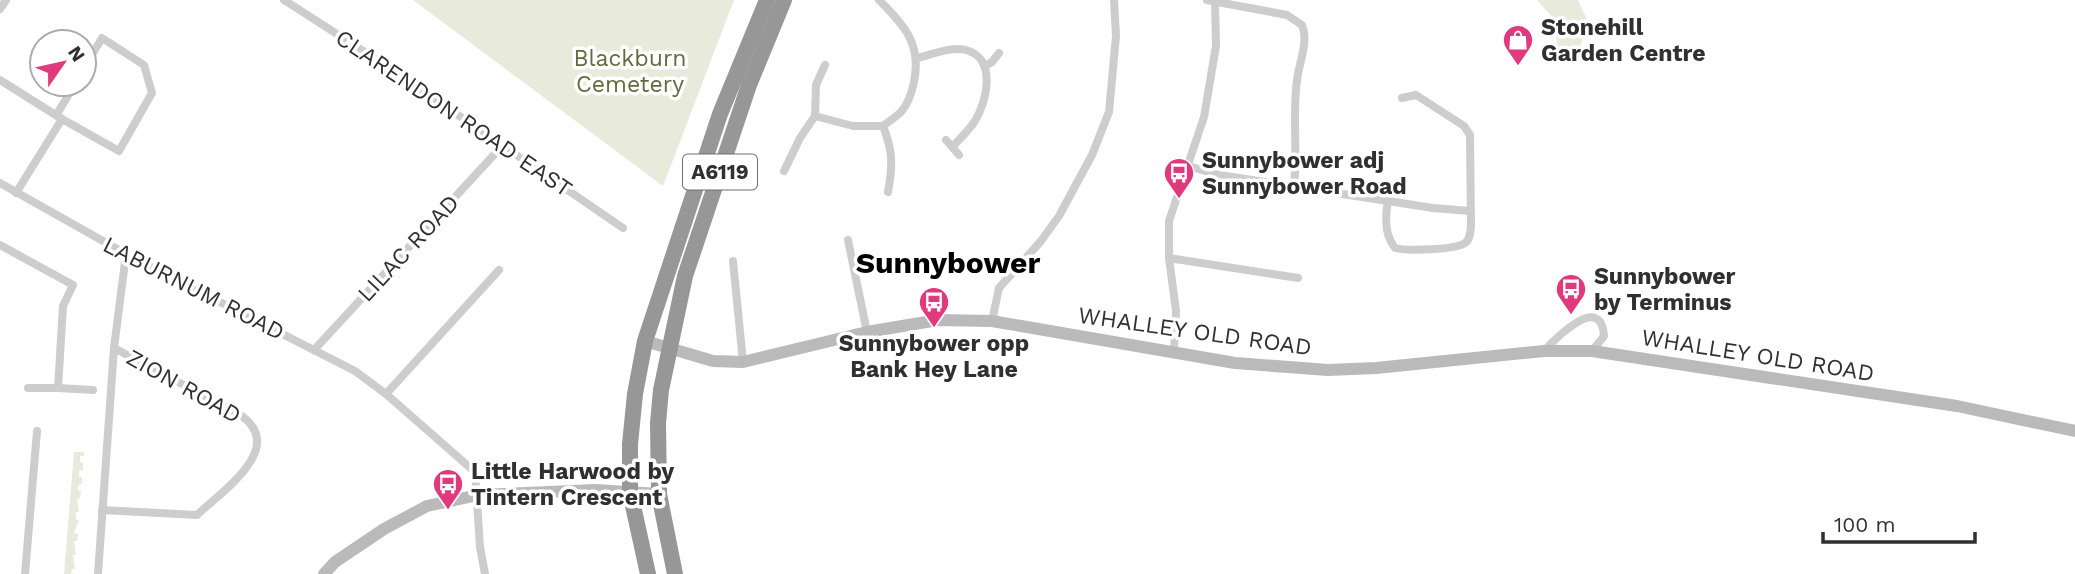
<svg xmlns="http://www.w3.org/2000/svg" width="2075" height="574" font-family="'Work Sans',sans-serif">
  <rect width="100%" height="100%" fill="#fff"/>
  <!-- green -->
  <g fill="#e8eadc">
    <polygon points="413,0 734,0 663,186"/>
    <polygon points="1537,0 1578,0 1587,20 1580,48 1560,61 1553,18"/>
    <polygon points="74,452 84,452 84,456 80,456 80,462 83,463 83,470 79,470 79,477 82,477 82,484 78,485 78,491 81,491 80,498 77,499 79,512 76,512 76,519 79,520 74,533 78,534 77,541 74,541 76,555 73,555 75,569 72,569 71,574 64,574"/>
  </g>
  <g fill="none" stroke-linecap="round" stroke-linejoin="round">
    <!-- street -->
    <g stroke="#cdcdcd" stroke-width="8">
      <polyline points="284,0 382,63 623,228"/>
      <path d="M879 0C904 25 922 44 914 82 912 92 908 104 901 112 896 117 889 121 883 126"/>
      <path d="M1207 0 1287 15 1302 25C1309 41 1299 63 1297 80 1292 116 1298 151 1294 185"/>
      <polyline points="0,9 6,0"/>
      <path d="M917 58C931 55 951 46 966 50 997 58 987 101 975 121 969 130 961 138 953 146"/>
      <polyline points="985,66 992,62 999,53"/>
      <polyline points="0,80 62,119 16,193"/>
      <polyline points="57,114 75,84"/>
      <path d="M815 116 853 126H883C893 152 893 164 888 192"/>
      <polyline points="62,119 119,151 152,93 144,65 102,38 84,68"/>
      <polyline points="946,140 959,155"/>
      <path d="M1188 166 1219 175 1388 201C1385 217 1384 235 1395 248 1406 251 1455 250 1465 243 1470 240 1470 233 1471 227L1470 135 1464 126 1416 95 1402 98"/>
      <polyline points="784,171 800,138 815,116 816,85 825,65"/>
      <polyline points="0,183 126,254 355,371 386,394 475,472 480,547 485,574"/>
      <polyline points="1388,201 1433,208 1470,211"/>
      <polyline points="848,240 867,332"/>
      <polyline points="0,245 73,285 63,306 58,388 28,388"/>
      <polyline points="1169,258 1298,278"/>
      <polyline points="733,261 743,362"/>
      <polyline points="992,321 999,288 1041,241 1059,216 1092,155 1109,112 1116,36 1114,0"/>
      <polyline points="314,350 503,145"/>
      <path d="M1544 351C1556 338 1601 292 1604 336L1592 351"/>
      <polyline points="1174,352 1176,311 1169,258 1169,221 1204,117 1216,46 1215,1"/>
      <polyline points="58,388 93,390"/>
      <polyline points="386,394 499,270"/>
      <path d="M102 510 197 515C222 491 286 449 242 416L114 348"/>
      <polyline points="25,574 37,431"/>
      <polyline points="98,574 114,348 126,254"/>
    </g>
    <!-- secondary -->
    <g stroke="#bababa" stroke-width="12">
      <polyline points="645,341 713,361 743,362 867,332 938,320 992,321 1235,363 1328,370 1376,368 1544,351 1592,351 1957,406 2075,431"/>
      <polyline points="324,574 335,562 384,529 427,506 478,495 595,490 659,494"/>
    </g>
    <!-- highway -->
    <g stroke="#979797" stroke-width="16">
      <polyline points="648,574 630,492 630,444 635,394 645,341 720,114 767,0"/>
      <polyline points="675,574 659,494 658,423 661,390 685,276 749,85 784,0"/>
    </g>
  </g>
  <!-- icons -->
  <defs>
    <g id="shop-pin" transform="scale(1.575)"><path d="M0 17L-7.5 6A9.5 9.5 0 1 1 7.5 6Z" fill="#e0397e" stroke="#fff"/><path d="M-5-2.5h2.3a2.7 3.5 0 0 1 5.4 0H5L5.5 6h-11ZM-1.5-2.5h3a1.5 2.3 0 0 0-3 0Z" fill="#fff"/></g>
    <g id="bus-pin" transform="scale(1.575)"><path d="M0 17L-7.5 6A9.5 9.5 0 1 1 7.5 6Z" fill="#e0397e" stroke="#fff"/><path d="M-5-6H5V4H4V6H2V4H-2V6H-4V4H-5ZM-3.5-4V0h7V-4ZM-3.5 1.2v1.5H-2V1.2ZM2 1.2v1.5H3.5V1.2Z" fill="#fff"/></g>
  </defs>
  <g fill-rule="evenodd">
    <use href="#shop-pin" x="1518" y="40"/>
    <use href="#bus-pin" x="1179" y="173"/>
    <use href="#bus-pin" x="1571" y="289"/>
    <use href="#bus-pin" x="934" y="302"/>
    <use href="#bus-pin" x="448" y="484"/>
  </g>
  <g text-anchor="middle" stroke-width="7" stroke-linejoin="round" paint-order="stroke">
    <!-- shield labels -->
    <rect fill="#fff" stroke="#6e6e6e" stroke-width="2" x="683" y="154.5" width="74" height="35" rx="5"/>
    <g font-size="21" font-weight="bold" fill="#303030">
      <text x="720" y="179">A6119</text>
    </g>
    <!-- poi labels -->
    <g font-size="23" font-weight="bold" fill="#303030" stroke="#fff" text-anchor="start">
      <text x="1541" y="35">Stonehill<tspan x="1541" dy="26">Garden Centre</tspan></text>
      <text x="1202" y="168">Sunnybower adj<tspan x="1202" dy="26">Sunnybower Road</tspan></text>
      <text x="1594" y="284">Sunnybower<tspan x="1594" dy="26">by Terminus</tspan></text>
      <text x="934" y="351" text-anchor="middle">Sunnybower opp<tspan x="934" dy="26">Bank Hey Lane</tspan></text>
      <text x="471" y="479">Little Harwood by<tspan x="471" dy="26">Tintern Crescent</tspan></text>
    </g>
    <!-- park labels -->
    <g font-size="23" fill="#626b3e" stroke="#fff">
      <text x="630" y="66">Blackburn<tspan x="630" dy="26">Cemetery</tspan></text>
    </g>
    <!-- street labels -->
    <g font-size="23" fill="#303030" stroke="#fff">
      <text transform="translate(454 113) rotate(34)" y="8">CLARENDON ROAD EAST</text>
      <text transform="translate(408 248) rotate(-47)" y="8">LILAC ROAD</text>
      <text transform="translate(194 288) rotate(27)" y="8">LABURNUM ROAD</text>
      <text transform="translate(1195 331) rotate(8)" y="8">WHALLEY OLD ROAD</text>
      <text transform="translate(1758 355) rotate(9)" y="8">WHALLEY OLD ROAD</text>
      <text transform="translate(184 386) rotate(29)" y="8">ZION ROAD</text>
    </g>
    <!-- district labels -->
    <g font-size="30" font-weight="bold" fill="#000" stroke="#fff">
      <text x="948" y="273">Sunnybower</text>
    </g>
  </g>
  <!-- north arrow -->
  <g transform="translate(63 63) rotate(56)"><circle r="33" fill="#ffffff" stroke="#acacac" stroke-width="2"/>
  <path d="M0-5L12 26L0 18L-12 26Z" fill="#e0397e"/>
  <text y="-10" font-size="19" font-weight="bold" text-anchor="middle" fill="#303030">N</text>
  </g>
  <!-- scale -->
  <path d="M1823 532v10h152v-10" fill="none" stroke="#303030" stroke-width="3.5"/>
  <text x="1834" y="532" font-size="21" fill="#303030" stroke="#ffffff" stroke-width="5" paint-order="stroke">100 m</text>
</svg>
